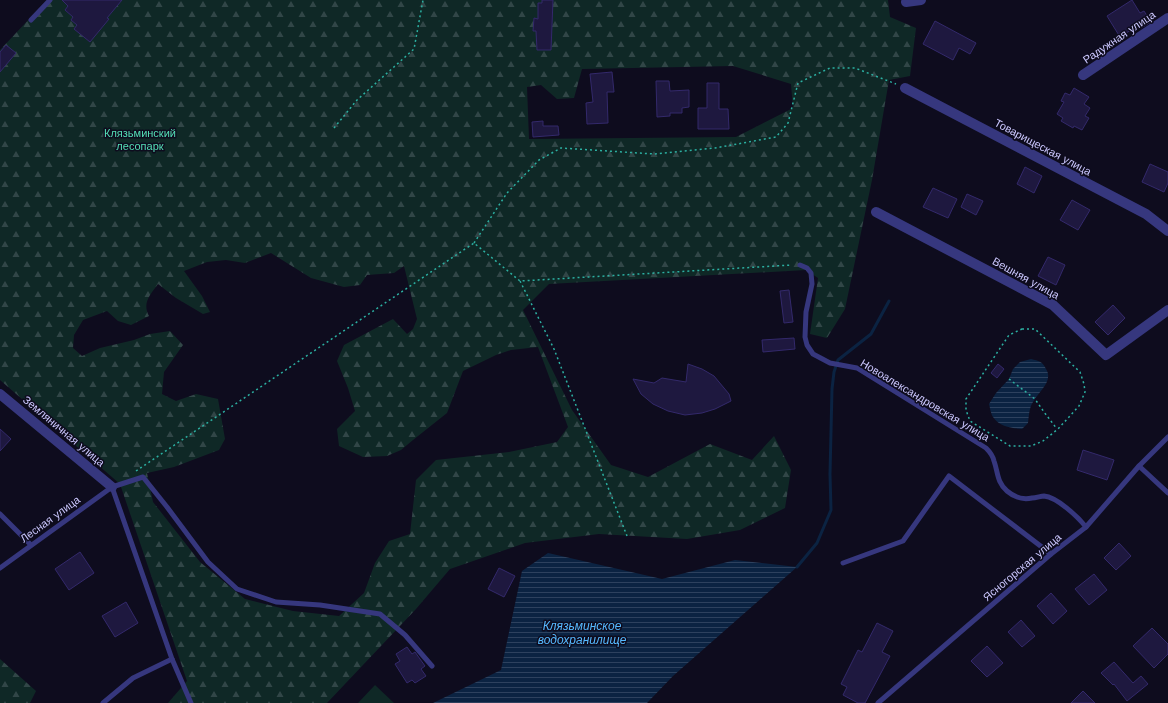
<svg xmlns="http://www.w3.org/2000/svg" width="1168" height="703" font-family="'Work Sans',sans-serif">
  <defs>
    <pattern id="forest-firs" width="22" height="20" patternUnits="userSpaceOnUse"><rect width="22" height="20" fill="#0f2826"/><path d="M5 1l3.5 6h-7zM16 11l3.5 6h-7z" fill="#314647"/></pattern>
    <pattern id="water-rules" width="6" height="5" patternUnits="userSpaceOnUse"><rect width="6" height="5" fill="#0b2342"/><path d="M0 2.5h6" fill="none" stroke="#2d415e"/></pattern>
  </defs>
  <rect width="100%" height="100%" fill="#0e0c1e"/>
  <!-- grass -->
  <polygon fill="#0f2826" points="375,685 394,703 358,703"/>
  <!-- forest -->
  <g fill="url(#forest-firs)" fill-rule="evenodd">
    <path d="M47 0H888L890 17 916 28 910 76 889 80 872 180 845 309 827 338 810 334 818 278 806 270 549 284 523 310 572 410 611 465 648 477 710 444 752 460 774 436 791 470 785 508 740 530 687 539 599 534 525 543 450 569 416 609 327 703H168L187 681 120 484 0 380V50ZM733 66 791 84 793 108 736 137 529 139 527 87 541 85 557 99 574 98 582 69ZM271 253 311 278 344 287 360 285 367 275 394 273 404 266 417 319 413 329 407 334 393 319 344 345 337 361 348 388 355 411 337 429 339 446 363 457 387 456 401 450 413 440 447 413 463 371 496 355 511 350 538 347 568 427 557 442 509 452 436 460 416 480 410 534 389 541 375 563 364 593 339 616 293 611 245 599 200 562 153 502 147 473 174 467 219 450 225 439 218 399 196 394 176 401 162 394 164 372 183 345 170 331 150 334 134 340 100 348 82 356 73 348 74 335 83 320 107 311 118 321 131 325 149 316C142 303 150 295 158 284L176 298 203 314 210 312 202 296 184 271 207 262 226 260 245 263Z"/>
    <polygon points="0,659 36,691 30,703 0,703"/>
  </g>
  <!-- water -->
  <g fill="url(#water-rules)">
    <path d="M1031 359C1039 361 1042 361 1046 369 1054 381 1038 392 1033 402 1029 408 1029 416 1028 423L1022 429C1011 428 1000 427 993 417 991 414 990 408 989 404L996 393 1009 379 1013 369 1020 362Z"/>
    <polygon points="548,553 662,579 735,560 797,567 673,676 647,703 433,703 501,670 522,571"/>
  </g>
  <g fill="none" stroke-linecap="round" stroke-linejoin="round">
    <!-- stream -->
    <polyline stroke="#0b2342" stroke-width="3" points="797,567 817,543 831,510 830,474 832,389 834,372 838,360 871,334 889,301"/>
  </g>
  <!-- building -->
  <g fill="#1e183f" stroke="#33296b">
    <polygon points="62,0 122,0 107,18 109,19 90,42 74,29 77,25 71,20 73,17 65,10 68,6"/>
    <polygon points="542,0 553,0 551,50 537,50 536,31 533,31 534,18 538,19 538,3 542,3"/>
    <polygon points="1132,0 1140,13 1144,11 1151,22 1141,28 1139,25 1120,37 1107,16"/>
    <polygon points="935,21 976,43 970,54 959,48 953,60 923,44"/>
    <polygon points="6,45 16,53 0,72 0,52"/>
    <polygon points="612,72 614,92 607,92 608,123 587,124 586,103 593,102 590,74"/>
    <polygon points="656,81 669,81 670,91 689,90 689,107 682,108 682,113 670,113 670,116 657,117"/>
    <polygon points="707,83 719,83 719,109 728,109 729,129 698,129 698,108 707,108"/>
    <polygon points="1074,88 1089,97 1084,104 1090,108 1085,116 1089,118 1082,130 1074,126 1073,128 1061,121 1063,118 1057,114 1064,102 1061,101 1065,93 1070,95"/>
    <polygon points="543,121 543,126 558,126 559,135 533,137 532,122"/>
    <polygon points="1150,164 1168,172 1168,183 1164,192 1142,182"/>
    <polygon points="1025,167 1042,176 1034,193 1017,184"/>
    <polygon points="933,188 957,199 948,218 923,207"/>
    <polygon points="967,194 983,201 976,215 961,207"/>
    <polygon points="1072,200 1090,210 1078,230 1060,220"/>
    <polygon points="1048,257 1065,265 1056,285 1038,276"/>
    <polygon points="789,290 793,322 784,323 780,291"/>
    <polygon points="1113,305 1125,318 1108,335 1095,322"/>
    <polygon points="794,338 795,349 763,352 762,340"/>
    <polygon points="688,364 702,369 714,376 729,394 731,401 715,409 702,413 685,415 668,411 653,404 641,394 633,379 654,383 662,378 686,382"/>
    <polygon points="998,364 1004,369 997,378 991,373"/>
    <polygon points="0,429 11,439 0,451"/>
    <polygon points="1083,450 1114,460 1107,480 1077,470"/>
    <polygon points="1119,543 1131,556 1116,570 1104,558"/>
    <polygon points="80,552 94,573 69,590 55,569"/>
    <polygon points="499,568 515,576 504,597 488,589"/>
    <polygon points="1094,574 1107,590 1089,605 1075,589"/>
    <polygon points="1051,593 1067,611 1053,624 1037,606"/>
    <polygon points="126,602 138,623 115,637 102,616"/>
    <polygon points="1021,620 1035,636 1022,647 1008,632"/>
    <polygon points="877,623 893,631 882,652 890,656 865,703 858,703 843,695 847,687 841,684 858,650 862,652"/>
    <polygon points="1152,628 1168,644 1168,654 1154,668 1133,646"/>
    <polygon points="987,646 1003,663 987,677 971,661"/>
    <polygon points="407,647 412,654 415,652 425,666 421,669 426,676 415,683 412,680 407,683 395,664 400,661 396,654"/>
    <polygon points="1114,662 1133,683 1141,676 1148,684 1127,701 1114,684 1113,685 1101,673"/>
    <polygon points="1083,691 1095,703 1071,703"/>
  </g>
  <g fill="none" stroke-linecap="round" stroke-linejoin="round">
    <!-- path -->
    <g stroke="#2cb0a2" stroke-width="1.5" stroke-dasharray="2 3" stroke-linecap="butt">
      <polyline points="334,128 357,100 414,49 423,0"/>
      <polyline points="474,243 507,193 539,160 561,148 654,154 715,148 776,137 788,123 798,83 830,68 855,68 896,84"/>
      <polyline points="520,281 554,349 627,536"/>
      <polygon points="1022,329 1035,329 1080,372 1084,384 1085,392 1079,406 1058,429 1043,441 1031,446 1010,446 970,421 966,410 966,399 1009,335"/>
      <polyline points="1009,379 1035,399 1044,412 1057,429"/>
      <polyline points="136,471 474,243 520,281 792,265"/>
    </g>
    <!-- lane -->
    <g stroke="#36377e" stroke-width="5">
      <polyline points="31,20 50,0"/>
      <path d="M800 265 807 268 811 273 812 284 806 312 805 337 807 345 813 354 830 363 857 368 986 448C990 452 993 456 994 461 998 472 997 483 1007 491 1014 497 1023 500 1032 498 1036 498 1041 496 1044 496 1057 497 1078 517 1086 527"/>
      <polyline points="1139,466 1168,493"/>
      <polyline points="112,487 172,659 191,703"/>
      <polyline points="0,514 31,545"/>
      <polyline points="843,563 903,541 949,476 1051,554"/>
      <polyline points="0,568 112,487 143,477 167,507 208,562 237,589 276,602 320,605 380,614 405,635 432,666"/>
      <polyline points="103,703 133,678 172,659"/>
      <polyline points="878,703 1051,554 1086,527 1139,466 1168,437"/>
    </g>
    <!-- street -->
    <g stroke="#36377e" stroke-width="10">
      <polyline points="906,2 921,0"/>
      <polyline points="1083,75 1168,18"/>
      <polyline points="905,88 1146,214 1168,231"/>
      <polyline points="876,212 1053,305 1106,355 1168,310"/>
      <polyline points="0,394 112,487"/>
    </g>
  </g>
  <g text-anchor="middle" stroke-width="3" stroke-linejoin="round" paint-order="stroke">
    <!-- street labels -->
    <g font-size="11" fill="#ccc8ff" stroke="#0e0c1e">
      <text transform="translate(1119 37) rotate(-34)" y="4">Радужная улица</text>
      <text transform="translate(1043 147) rotate(28)" y="4">Товарищеская улица</text>
      <text transform="translate(1026 278) rotate(29)" y="4">Вешняя улица</text>
      <text transform="translate(925 400) rotate(31)" y="4">Новоалександровская улица</text>
      <text transform="translate(64 431) rotate(40)" y="4">Земляничная улица</text>
      <text transform="translate(50 519) rotate(-36)" y="4">Лесная улица</text>
      <text transform="translate(1022 567) rotate(-40)" y="4">Ясногорская улица</text>
    </g>
    <!-- park labels -->
    <g font-size="11" fill="#54dfb6" stroke="#0e0c1e">
      <text x="140" y="137">Клязьминский<tspan x="140" dy="13">лесопарк</tspan></text>
    </g>
    <!-- water labels -->
    <g font-size="12" font-style="italic" fill="#56b9ff" stroke="#0e0c1e">
      <text x="582" y="630">Клязьминское<tspan x="582" dy="14">водохранилище</tspan></text>
    </g>
  </g>
</svg>
